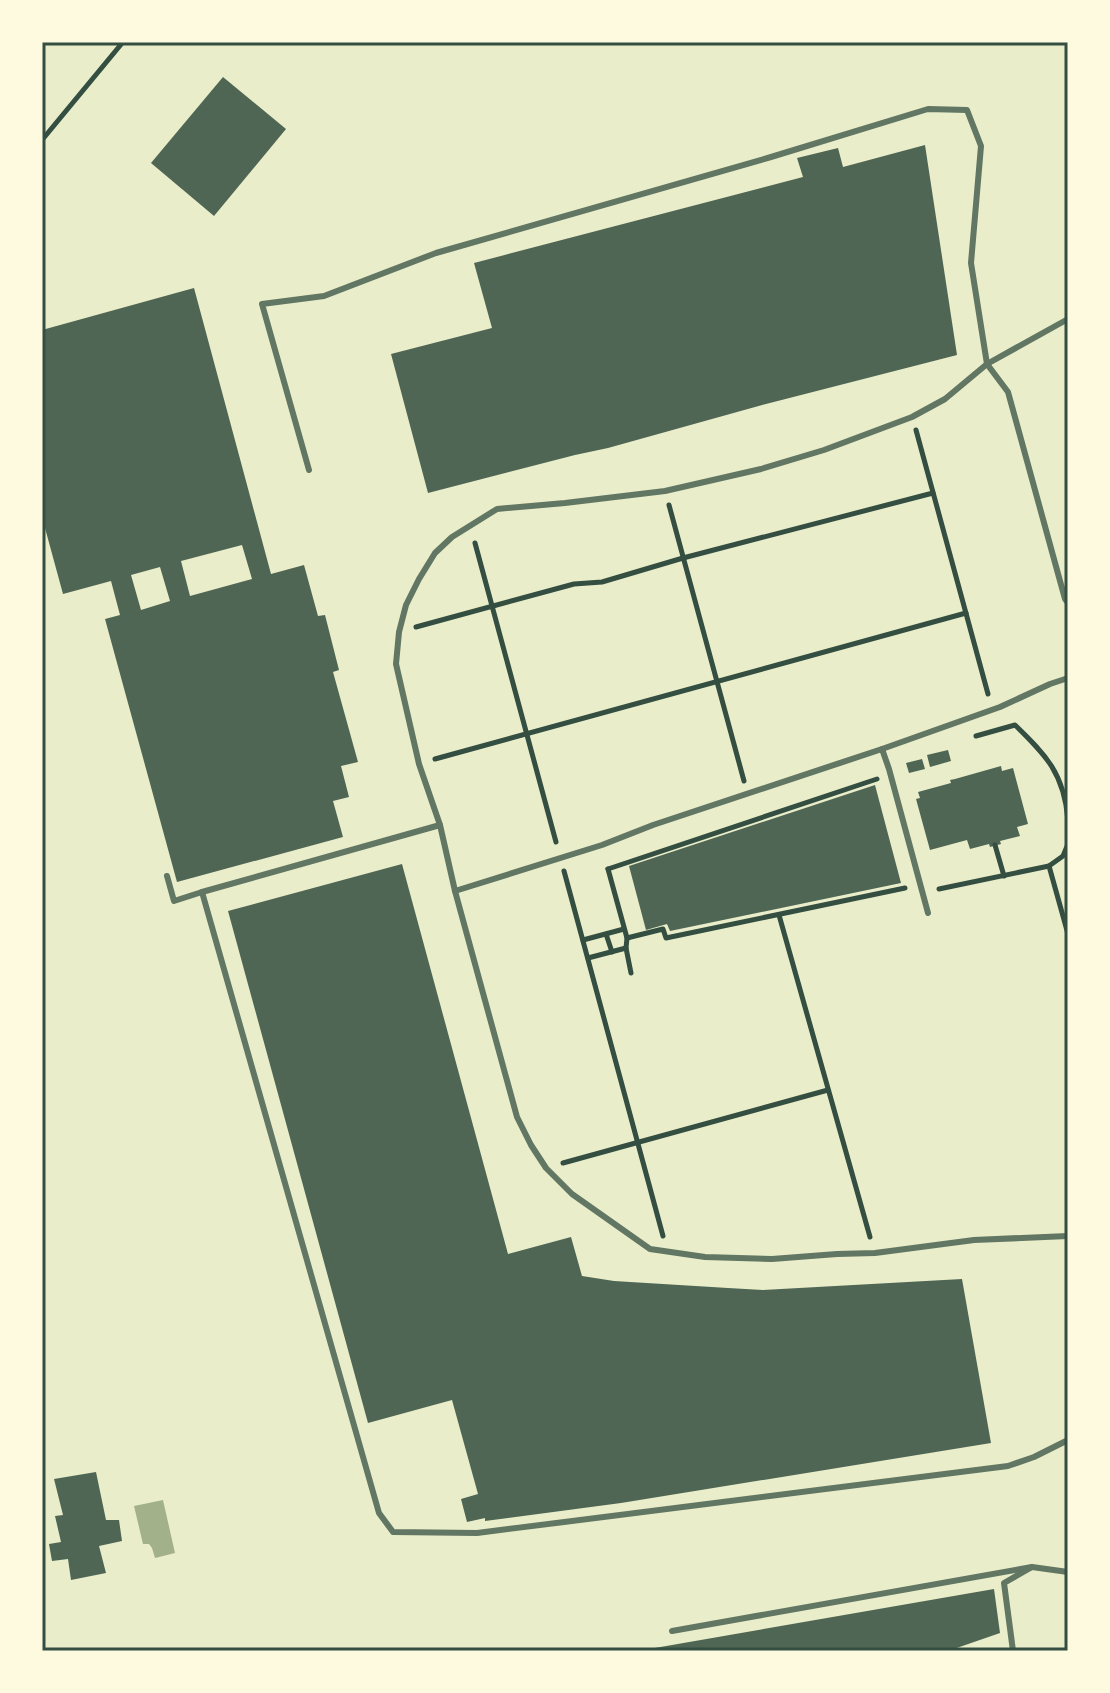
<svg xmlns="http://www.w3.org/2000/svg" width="1110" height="1693" font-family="'DM Sans',sans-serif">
  <rect width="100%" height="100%" fill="#e9edc9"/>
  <!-- water -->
  <polygon fill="#a3b18a" points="163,1500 175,1553 155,1558 152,1548 149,1544 143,1544 134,1506"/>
  <!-- building -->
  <g fill="#4f6655" fill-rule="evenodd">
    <polygon points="223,77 286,129 214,216 151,163"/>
    <polygon points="925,145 957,355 766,404 608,448 575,455 428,493 391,354 492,328 474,263 803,177 797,158 838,148 843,167"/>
    <path d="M194 288 271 574 304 565 318 616 325 615 339 670 333 672 358 762 341 766 349 797 333 801 343 837 177 882 105 619 120 615 111 581 63 594 42 517V330ZM242 545 252 579 190 596 181 561ZM160 567 170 601 141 610 131 575Z"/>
    <polygon points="948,750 951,761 930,767 927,755"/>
    <polygon points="922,759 925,769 909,773 906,763"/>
    <polygon points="1001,766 1002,771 1013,768 1028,824 1017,827 1020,836 1000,841 1001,844 990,847 989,844 970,849 967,840 930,850 916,799 920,798 918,792 951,783 950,780 955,779"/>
    <polygon points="875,785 901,883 670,931 667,924 646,930 629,866"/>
    <polygon points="402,864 508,1254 571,1237 582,1276 614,1281 728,1288 763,1290 962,1279 991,1443 621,1503 485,1521 485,1518 467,1522 461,1499 478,1494 452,1400 368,1423 228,911"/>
    <polygon points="96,1472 106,1520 119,1520 122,1541 99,1546 106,1573 71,1580 68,1559 52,1561 49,1544 61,1542 55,1516 63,1515 54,1479"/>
    <polygon points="994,1589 1000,1633 948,1651 649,1651 649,1649"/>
  </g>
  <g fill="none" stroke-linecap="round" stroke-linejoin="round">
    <!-- path -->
    <g stroke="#344e41" stroke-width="5">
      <polyline points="42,140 123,42"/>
      <polyline points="916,430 988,694"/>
      <polyline points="669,505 744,781"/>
      <polyline points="475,543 556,842"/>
      <polyline points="416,627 574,584 602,582 683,558 933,493"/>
      <path d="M976 736 1015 725C1047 756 1064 774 1068 820"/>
      <polyline points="435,759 966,613"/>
      <polyline points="995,845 1004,876"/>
      <polyline points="1049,866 1068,934"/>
      <polyline points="608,869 877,779"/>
      <polyline points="608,869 627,938 626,948 631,973"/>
      <polyline points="564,871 663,1236"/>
      <polyline points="939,889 1049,866 1063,856 1068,844"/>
      <polyline points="779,915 870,1237"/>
      <polyline points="606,934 612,952"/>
      <polyline points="627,938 663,929 666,938 905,888"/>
      <polyline points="583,940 624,929"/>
      <polyline points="588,958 626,948"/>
      <polyline points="563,1163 828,1090"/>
    </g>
    <!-- service -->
    <g stroke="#617663" stroke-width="6">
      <polyline points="1068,319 987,364 945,399 912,417 824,450 761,469 665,491 565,503 497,509 452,537 435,553 419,579 406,605 399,632 396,664 419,764 440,825 455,891 517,1117 531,1145 546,1168 572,1194 650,1249 705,1257 772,1259 837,1254 875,1253 974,1240 1068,1236"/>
      <polyline points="309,470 262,304 324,296 436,253 771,157 928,109 967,110 981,146 971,263 987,364 1008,392 1065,599 1068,603"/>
      <polyline points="882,749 889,769 928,913"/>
      <polyline points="440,825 202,892 379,1513 393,1532 477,1533 1008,1466 1034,1457 1068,1440"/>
      <polyline points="167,876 174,901 202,892"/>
      <polyline points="455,891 602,845 653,825 882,749 1000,707 1050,684 1068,678"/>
      <polyline points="672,1631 1032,1567"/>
      <polyline points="1013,1651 1004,1583 1032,1567 1068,1572"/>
    </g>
  </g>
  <!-- border -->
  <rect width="1110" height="1693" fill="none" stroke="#fefae0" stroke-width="88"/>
  <rect x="44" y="44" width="1022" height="1605" fill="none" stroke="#344e41" stroke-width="3"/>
</svg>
